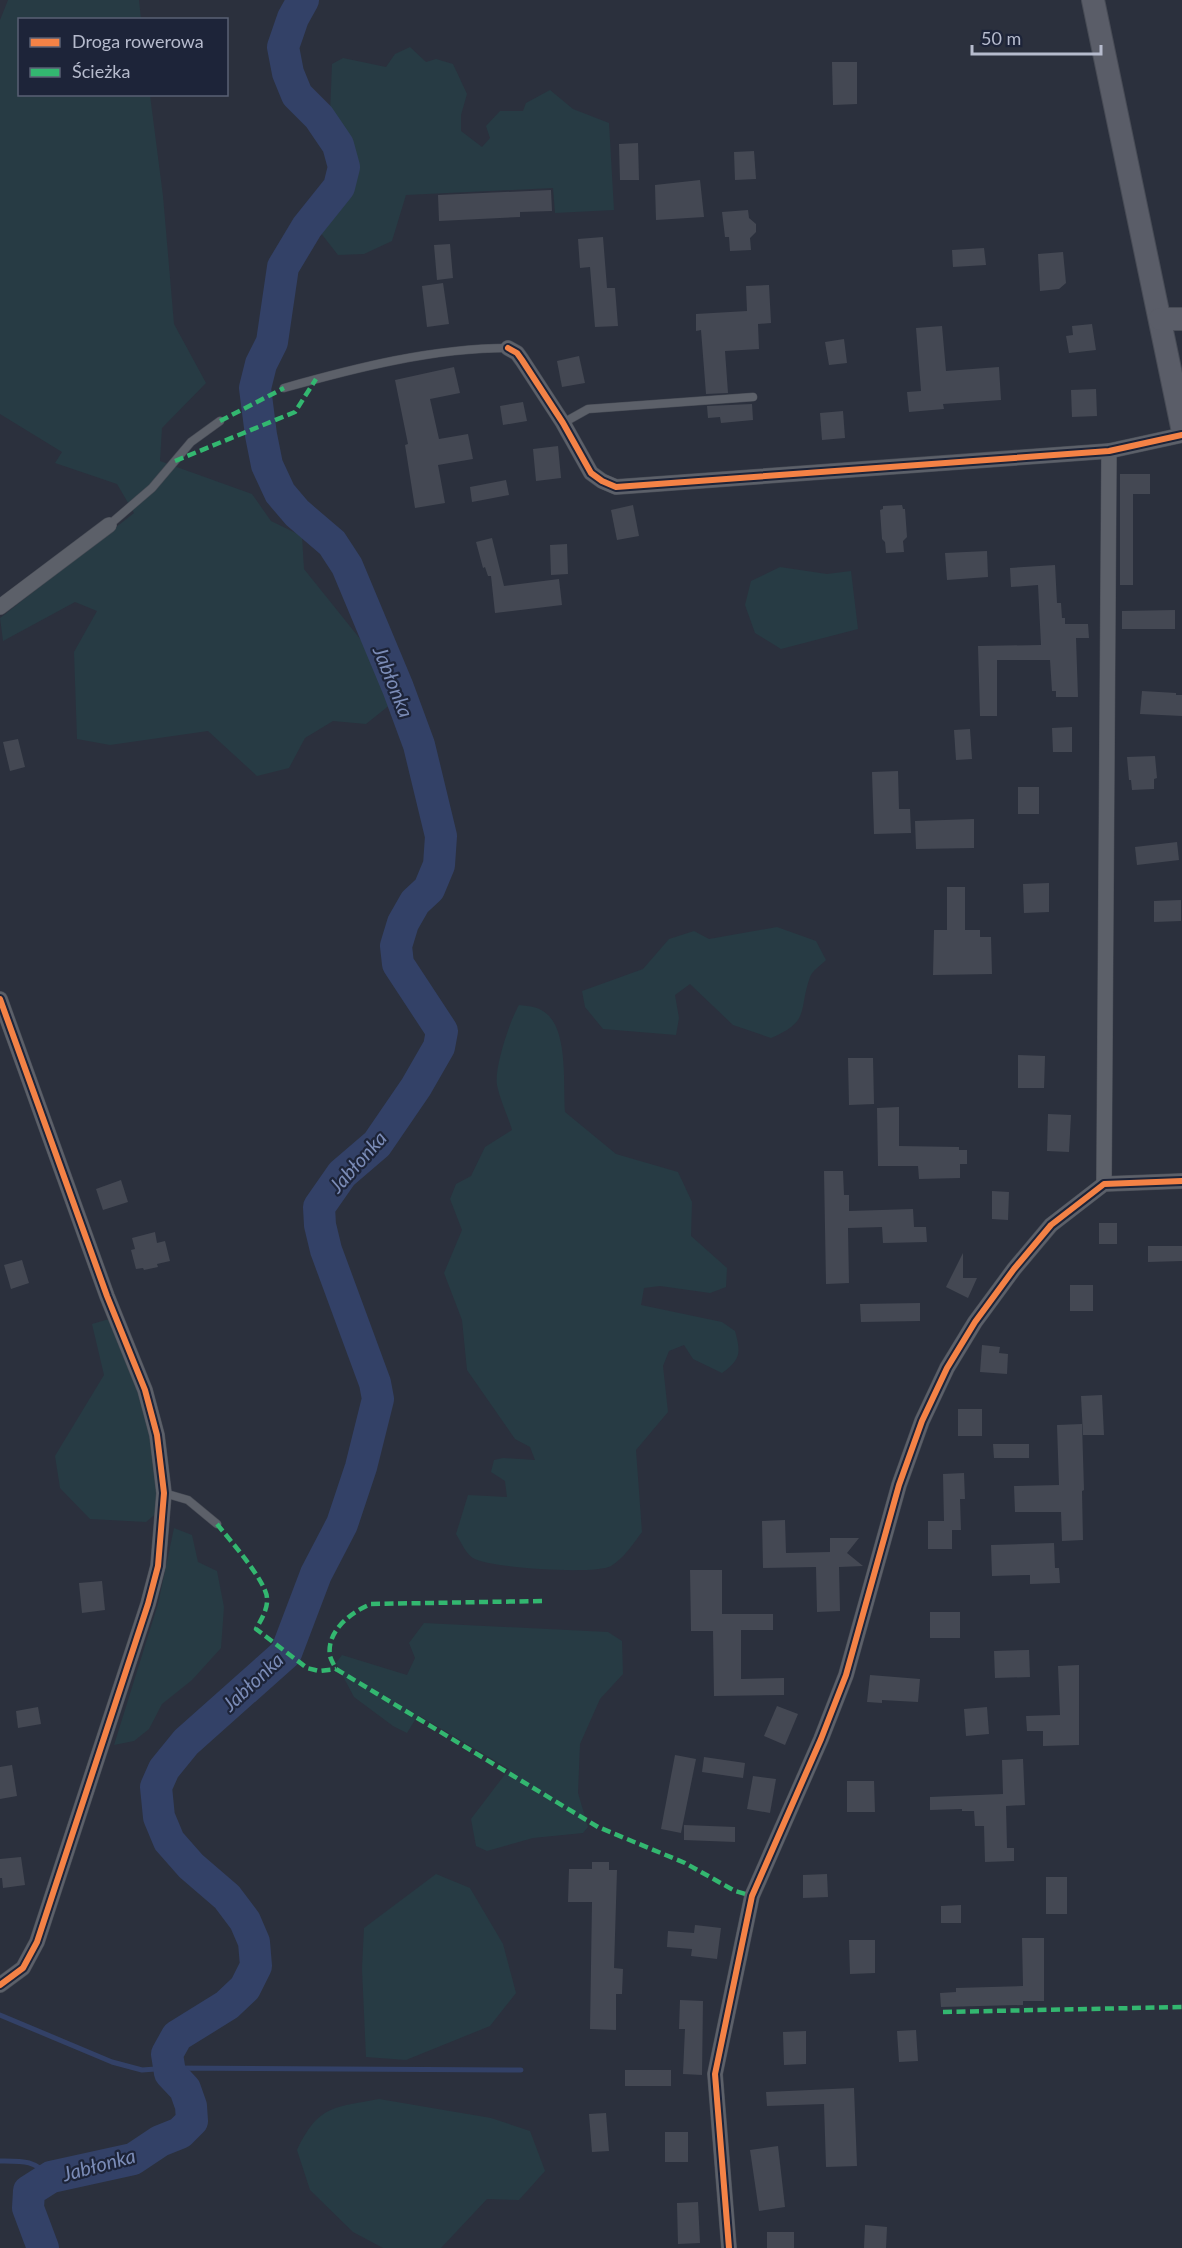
<svg xmlns="http://www.w3.org/2000/svg" width="1182" height="2248" font-family="Lato,sans-serif">
  <rect width="100%" height="100%" fill="#2b303d"/>
  <!-- green -->
  <g fill="#273b44">
    <polygon points="8,0 139,0 141,19 20,20 20,94 150,95 163,196 174,324 206,383 162,428 160,461 252,494 271,521 302,536 304,569 369,650 391,704 366,724 333,721 305,738 289,768 257,776 208,731 110,745 77,739 74,652 97,611 75,602 3,641 0,618 134,513 117,484 55,463 62,452 0,414 0,20"/>
    <path d="M410 47 426 62 436 59 453 64 467 94 461 115V131L482 147 490 138 486 126 500 111H523L526 103 550 90 573 109 609 123 614 210 555 213 553 188 406 195 392 241 364 254 338 255 320 232C347 195 352 182 351 136L330 114 332 64 343 58 386 67 395 54Z"/>
    <polygon points="780,567 827,574 851,571 858,629 781,649 755,633 745,605 751,581"/>
    <path d="M777 927 816 941 826 960C821 965 812 971 810 977 798 1011 811 1021 771 1038L733 1025 690 984 675 995 679 1018 676 1035 603 1029 585 1007 582 991 643 969 669 939 694 931 709 939Z"/>
    <path d="M519 1005C530 1006 541 1007 549 1016 568 1036 563 1086 565 1112L616 1154 678 1172 692 1202 691 1236 727 1268 726 1287 710 1293 660 1286 644 1288 641 1305 722 1322 735 1331C741 1353 741 1359 722 1373L693 1359 684 1345 669 1351 663 1366 668 1412 636 1450 642 1532C633 1544 624 1558 611 1566 595 1575 493 1568 475 1559 467 1556 461 1542 456 1534L468 1495 507 1497 505 1481 491 1472 494 1460 503 1458 535 1460 530 1447 515 1439 467 1370 462 1320 444 1273 462 1230 450 1199 456 1184 471 1176 485 1147 512 1130C508 1116 500 1100 497 1085 494 1068 510 1020 519 1005Z"/>
    <polygon points="109,1319 141,1388 153,1444 159,1511 146,1522 90,1519 60,1488 55,1456 104,1375 92,1324"/>
    <polygon points="174,1528 192,1535 198,1562 217,1571 224,1607 221,1648 192,1680 162,1704 149,1729 134,1741 114,1745 158,1604"/>
    <polygon points="424,1623 608,1632 622,1641 623,1674 600,1699 580,1744 578,1793 588,1827 583,1833 533,1838 487,1851 476,1846 471,1819 509,1769 418,1715 407,1733 393,1726 354,1697 336,1663 342,1655 407,1675 415,1658 409,1643"/>
    <polygon points="436,1874 470,1888 503,1944 516,1993 490,2026 406,2060 366,2057 362,1969 364,1928"/>
    <path d="M379 2099 491 2118 530 2131 545 2171 519 2200 487 2199 441 2248H383L353 2232 310 2190 297 2150C319 2105 332 2108 379 2099Z"/>
  </g>
  <g fill="none" stroke-linecap="round" stroke-linejoin="round">
    <!-- stream -->
    <g stroke="#334167" stroke-width="5">
      <polyline points="0,2015 112,2062 142,2070 169,2068 521,2070"/>
      <path d="M0 2161C25 2161 32 2160 51 2177"/>
    </g>
    <!-- river -->
    <polyline stroke="#334167" stroke-width="32" points="43,2248 28,2208 29,2191 51,2177 133,2159 160,2141 180,2133 192,2121 191,2106 185,2089 170,2073 167,2054 177,2036 227,2005 245,1988 256,1966 254,1942 245,1921 227,1897 191,1866 169,1841 159,1817 156,1787 164,1769 186,1742 286,1653 316,1574 342,1524 361,1467 378,1399 375,1383 326,1250 320,1225 319,1207 342,1174 377,1144 416,1087 439,1047 442,1031 398,964 396,946 403,923 415,902 429,889 439,865 441,836 419,745 398,688 347,566 332,543 297,513 280,493 267,465 261,435 255,388 261,364 272,342 283,267 307,227 339,187 344,167 338,145 319,117 297,95 288,73 283,47 293,18 303,0"/>
  </g>
  <!-- building -->
  <g fill="#444853">
    <polygon points="832,62 857,62 857,104 833,105"/>
    <polygon points="638,143 639,180 620,180 619,144"/>
    <polygon points="754,151 756,179 735,180 734,152"/>
    <polygon points="700,180 704,217 656,220 655,185"/>
    <polygon points="551,190 552,211 520,212 520,217 439,221 438,195"/>
    <polygon points="748,210 749,218 756,224 756,232 750,238 751,250 730,251 729,237 725,237 722,212"/>
    <polygon points="603,237 607,288 615,288 618,326 595,327 590,267 580,268 578,239"/>
    <polygon points="450,244 453,278 437,280 434,245"/>
    <polygon points="984,248 986,265 953,267 952,250"/>
    <polygon points="1063,252 1066,283 1059,289 1040,291 1038,254"/>
    <polygon points="443,283 449,324 427,327 422,286"/>
    <polygon points="769,285 771,323 758,324 759,349 725,351 728,393 706,394 701,330 696,331 696,314 747,311 746,286"/>
    <polygon points="1092,324 1096,350 1069,353 1066,336 1073,335 1072,326"/>
    <polygon points="942,326 946,371 999,367 1001,400 943,404 944,409 909,412 907,392 921,391 916,328"/>
    <polygon points="844,339 847,363 829,365 825,342"/>
    <polygon points="579,356 585,383 562,387 557,361"/>
    <polygon points="454,367 460,393 430,399 439,439 468,434 473,459 438,465 445,503 415,508 405,445 408,444 395,380"/>
    <polygon points="1096,389 1097,416 1072,417 1071,390"/>
    <polygon points="523,402 527,421 503,425 500,406"/>
    <polygon points="752,404 753,420 721,423 720,417 708,418 707,406"/>
    <polygon points="843,411 845,438 822,440 820,413"/>
    <polygon points="558,446 561,478 536,481 533,449"/>
    <polygon points="1120,474 1150,474 1150,494 1133,494 1133,585 1120,585"/>
    <polygon points="506,480 509,495 472,502 470,487"/>
    <polygon points="633,505 639,536 617,540 611,510"/>
    <polygon points="902,505 903,509 905,509 907,537 903,541 904,552 886,553 885,542 882,539 880,510 883,509 883,506"/>
    <polygon points="492,538 504,586 559,579 562,605 495,613 491,576 488,576 485,567 483,568 476,542"/>
    <polygon points="567,544 568,574 551,575 550,545"/>
    <polygon points="987,551 988,577 947,580 945,553"/>
    <polygon points="1055,565 1057,603 1061,603 1062,618 1065,618 1065,624 1088,624 1089,638 1076,638 1078,697 1056,697 1056,691 1052,691 1050,660 997,660 997,716 980,716 978,646 1041,645 1038,585 1011,587 1010,568"/>
    <polygon points="1175,610 1175,629 1122,629 1122,611"/>
    <polygon points="1142,691 1176,693 1176,695 1182,695 1182,716 1140,714"/>
    <polygon points="1072,727 1072,752 1053,752 1052,728"/>
    <polygon points="970,729 972,759 956,760 954,730"/>
    <polygon points="18,739 25,767 10,771 3,742"/>
    <polygon points="1155,756 1157,778 1154,779 1154,789 1132,790 1131,780 1129,780 1127,757"/>
    <polygon points="898,771 899,809 910,809 911,833 874,834 872,772"/>
    <rect x="1018" y="787" width="21" height="27"/>
    <polygon points="974,819 974,848 916,849 915,821"/>
    <polygon points="1177,842 1179,860 1137,865 1135,847"/>
    <polygon points="1049,883 1049,912 1024,913 1023,884"/>
    <polygon points="947,887 965,887 965,930 980,930 980,937 991,937 992,974 933,975 934,930 947,930"/>
    <polygon points="1181,900 1181,921 1154,922 1154,901"/>
    <polygon points="1018,1055 1045,1056 1044,1088 1018,1088"/>
    <polygon points="848,1058 873,1058 874,1104 849,1105"/>
    <polygon points="899,1107 899,1146 959,1147 959,1150 967,1150 967,1164 960,1164 960,1178 919,1179 918,1166 878,1166 877,1108"/>
    <polygon points="1048,1114 1071,1115 1069,1152 1047,1151"/>
    <polygon points="824,1171 843,1171 844,1195 849,1195 849,1211 913,1209 914,1227 926,1227 927,1242 883,1243 882,1227 848,1228 849,1283 826,1284"/>
    <polygon points="121,1180 128,1202 103,1210 96,1189"/>
    <polygon points="992,1191 1009,1192 1008,1220 992,1219"/>
    <rect x="1099" y="1223" width="18" height="21"/>
    <polygon points="155,1232 157,1243 165,1241 170,1261 157,1264 158,1267 144,1270 143,1268 136,1269 131,1250 135,1249 132,1238"/>
    <polygon points="1148,1246 1182,1246 1182,1261 1148,1262"/>
    <polygon points="963,1253 963,1278 977,1278 968,1298 946,1287"/>
    <polygon points="22,1260 29,1283 11,1289 4,1265"/>
    <rect x="1070" y="1285" width="23" height="26"/>
    <polygon points="920,1303 920,1321 861,1322 860,1304"/>
    <polygon points="982,1345 1000,1347 999,1353 1008,1354 1007,1374 980,1372"/>
    <polygon points="1102,1395 1104,1435 1083,1435 1081,1396"/>
    <rect x="958" y="1409" width="24" height="27"/>
    <polygon points="1082,1424 1084,1490 1082,1491 1083,1540 1062,1541 1061,1512 1015,1512 1014,1486 1059,1485 1057,1425"/>
    <polygon points="993,1444 1029,1444 1029,1458 994,1458"/>
    <polygon points="964,1473 965,1499 960,1499 961,1530 952,1530 952,1549 928,1549 928,1521 944,1521 943,1474"/>
    <polygon points="785,1520 786,1553 830,1552 830,1538 859,1538 847,1553 863,1566 839,1567 840,1611 817,1612 816,1567 763,1568 762,1521"/>
    <polygon points="1054,1543 1055,1568 1059,1568 1060,1583 1030,1584 1030,1575 992,1576 991,1545"/>
    <polygon points="690,1570 722,1570 722,1614 773,1614 773,1630 741,1630 741,1679 784,1678 784,1695 714,1696 713,1631 691,1631"/>
    <polygon points="102,1581 105,1610 82,1613 79,1583"/>
    <rect x="930" y="1612" width="30" height="26"/>
    <polygon points="1029,1650 1030,1677 995,1678 994,1651"/>
    <polygon points="1079,1665 1079,1745 1043,1746 1043,1731 1027,1731 1026,1716 1060,1715 1058,1666"/>
    <polygon points="870,1675 920,1679 918,1702 882,1700 882,1703 867,1702"/>
    <polygon points="777,1706 798,1714 785,1745 764,1736"/>
    <polygon points="38,1707 41,1724 18,1728 16,1711"/>
    <polygon points="987,1707 989,1734 966,1736 964,1709"/>
    <polygon points="675,1755 696,1759 681,1833 661,1829"/>
    <polygon points="704,1757 745,1763 743,1778 702,1772"/>
    <polygon points="1023,1759 1025,1805 1006,1806 1007,1848 1014,1848 1014,1861 985,1862 984,1826 975,1826 974,1811 962,1811 962,1809 930,1810 930,1797 1003,1794 1002,1760"/>
    <polygon points="12,1765 17,1796 0,1799 0,1767"/>
    <polygon points="753,1776 776,1779 770,1813 747,1809"/>
    <polygon points="847,1781 874,1781 875,1812 847,1812"/>
    <polygon points="684,1825 735,1827 735,1842 684,1840"/>
    <polygon points="21,1857 25,1885 3,1888 2,1878 0,1878 0,1859"/>
    <polygon points="592,1862 609,1862 609,1870 617,1870 614,1968 623,1969 622,1994 616,1994 616,2030 590,2029 592,1902 568,1902 569,1869 592,1869"/>
    <polygon points="827,1874 828,1897 803,1898 803,1875"/>
    <rect x="1046" y="1877" width="21" height="37"/>
    <polygon points="961,1905 961,1923 941,1923 941,1906"/>
    <polygon points="695,1925 721,1928 717,1959 691,1956 692,1949 667,1947 668,1931 694,1933"/>
    <polygon points="1022,1938 1044,1938 1044,2001 1023,2001 1023,2005 941,2007 940,1993 956,1992 956,1988 1023,1986"/>
    <polygon points="849,1940 875,1940 875,1973 850,1974"/>
    <polygon points="680,2000 703,2001 702,2075 683,2074 685,2029 679,2029"/>
    <polygon points="916,2030 918,2061 899,2062 897,2031"/>
    <polygon points="806,2031 806,2064 784,2065 783,2032"/>
    <rect x="625" y="2070" width="46" height="16"/>
    <polygon points="854,2088 857,2166 826,2167 824,2104 767,2106 766,2092"/>
    <polygon points="606,2113 609,2151 592,2152 589,2114"/>
    <rect x="665" y="2132" width="23" height="30"/>
    <polygon points="778,2146 785,2207 759,2211 750,2150"/>
    <polygon points="698,2202 700,2243 678,2244 677,2203"/>
    <polygon points="865,2225 887,2227 886,2248 864,2248"/>
    <rect x="767" y="2232" width="27" height="16"/>
  </g>
  <g fill="none" stroke-linecap="round" stroke-linejoin="round">
    <!-- lane casing -->
    <g stroke="#484c56" stroke-width="9">
      <g id="lane">
        <path d="M284 388C355 368 433 348 508 348"/>
        <polyline points="563,423 588,409 753,397"/>
        <polyline points="109,525 152,488 191,442 220,421"/>
        <polyline points="164,1493 188,1500 217,1524"/>
      </g>
    </g>
    <!-- street casing -->
    <g stroke="#484c56" stroke-width="16">
      <g id="street">
        <polyline points="508,348 517,353 522,360 563,423 591,473 602,481 616,487 1109,451 1182,435"/>
        <polyline points="0,607 109,525"/>
        <polyline points="0,999 107,1296 145,1390 157,1435 164,1493 158,1566 148,1604 37,1942 23,1968 0,1985"/>
        <polyline points="1104,1184 1109,451"/>
        <polyline points="729,2248 715,2074 752,1896 821,1739 846,1675 899,1485 922,1421 947,1368 975,1322 1014,1269 1051,1225 1104,1184 1182,1181"/>
      </g>
    </g>
    <!-- secondary casing -->
    <g stroke="#484c56" stroke-width="24">
      <g id="secondary">
        <polyline points="1093,0 1182,427"/>
        <polyline points="1160,319 1182,319"/>
      </g>
    </g>
    <!-- lane -->
    <use href="#lane" stroke="#5c6069" stroke-width="8"/>
    <!-- street -->
    <use href="#street" stroke="#5c6069" stroke-width="15"/>
    <!-- secondary -->
    <use href="#secondary" stroke="#5a5d68" stroke-width="22"/>
    <!-- quiet -->
    <g stroke="#33b770" stroke-width="4.5" stroke-dasharray="9 4.5" stroke-linecap="butt">
      <polyline points="220,421 284,388"/>
      <polyline points="175,461 295,412 316,379"/>
      <path d="M217 1524C229 1539 266 1581 267 1598 268 1609 261 1620 256 1629L307 1668 319 1671 336 1669"/>
      <path d="M542 1601 371 1604C351 1612 326 1631 330 1656 331 1660 334 1665 336 1669L598 1827 685 1863 735 1891 752 1896"/>
      <polyline points="943,2012 1182,2007"/>
    </g>
    <!-- cycleway casing -->
    <g stroke="#1d2439" stroke-width="10">
      <g id="cycleway">
        <polyline points="508,348 517,353 522,360 563,423 591,473 602,481 616,487 1109,451 1182,435"/>
        <polyline points="0,999 107,1296 145,1390 157,1435 164,1493 158,1566 148,1604 37,1942 23,1968 0,1985"/>
        <polyline points="729,2248 715,2074 752,1896 821,1739 846,1675 899,1485 922,1421 947,1368 975,1322 1014,1269 1051,1225 1104,1184 1182,1181"/>
      </g>
    </g>
    <!-- cycleway -->
    <use href="#cycleway" stroke="#f48246" stroke-width="6"/>
  </g>
  <g text-anchor="middle" stroke-width="4.5" stroke-linejoin="round" paint-order="stroke">
    <!-- water labels -->
    <g font-size="20" font-style="italic" fill="#7b8cb7" stroke="#1d2439">
      <text transform="translate(393 682) rotate(68)" y="7">Jabłonka</text>
      <text transform="translate(358 1162) rotate(-48)" y="7">Jabłonka</text>
      <text transform="translate(253 1682) rotate(-43)" y="7">Jabłonka</text>
      <text transform="translate(99 2165) rotate(-15)" y="7">Jabłonka</text>
    </g>
  </g>
  <!-- legend -->
  <rect x="18" y="18" width="210" height="78" fill="#1d2439" stroke="#5a6074" stroke-width="1.5"/>
  <rect x="30" y="38" width="30" height="9" fill="#f48246" stroke="#5a6074" stroke-width="1.5"/>
  <text x="72" y="48" font-size="18" fill="#b6bbcd">Droga rowerowa</text>
  <rect x="30" y="68" width="30" height="9" fill="#33b770" stroke="#5a6074" stroke-width="1.5"/>
  <text x="72" y="78" font-size="18" fill="#b6bbcd">Ścieżka</text>
  <!-- scale -->
  <path d="M972 45v9h129v-9" fill="none" stroke="#b6bbcd" stroke-width="3"/>
  <text x="981" y="45" font-size="18" fill="#b6bbcd" stroke="#1d2439" stroke-width="4.5" paint-order="stroke">50 m</text>
</svg>
